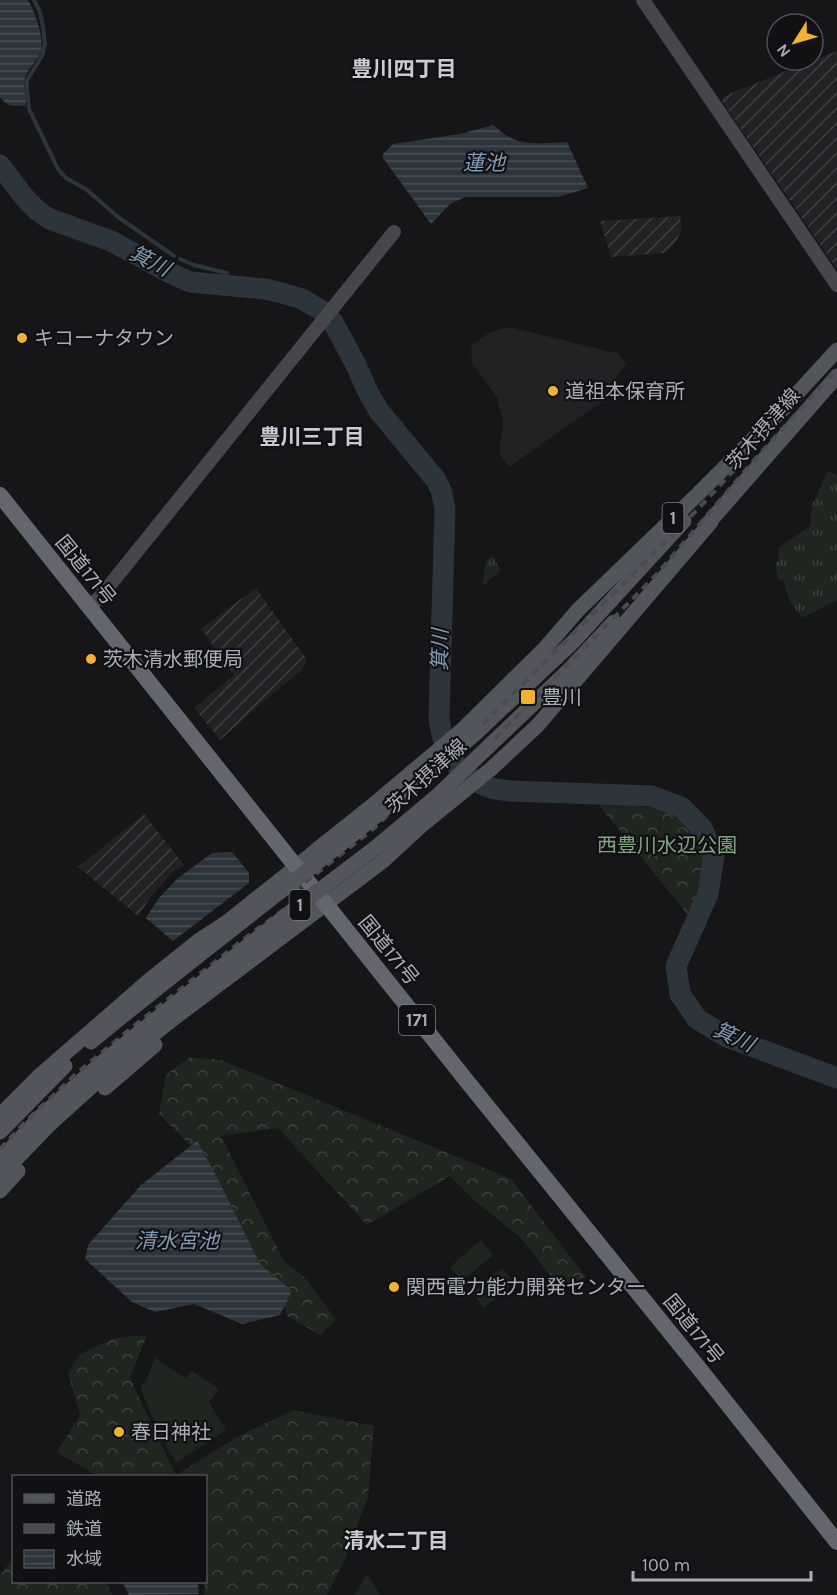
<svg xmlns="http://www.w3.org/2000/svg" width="837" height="1595" font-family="Karla,'Noto Sans JP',sans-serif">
  <defs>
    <pattern id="industrial-furrows" width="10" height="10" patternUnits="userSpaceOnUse" patternTransform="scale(1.5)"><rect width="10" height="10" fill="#222225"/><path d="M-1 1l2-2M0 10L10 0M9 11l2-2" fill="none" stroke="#3f3f43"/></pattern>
    <pattern id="grass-tufts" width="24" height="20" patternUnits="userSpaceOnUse" patternTransform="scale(1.5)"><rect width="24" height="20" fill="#1e261f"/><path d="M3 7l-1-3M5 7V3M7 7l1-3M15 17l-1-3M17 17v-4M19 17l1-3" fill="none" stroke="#3c433d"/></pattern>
    <pattern id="forest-crowns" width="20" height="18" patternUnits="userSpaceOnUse" patternTransform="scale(1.5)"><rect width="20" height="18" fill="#1e261f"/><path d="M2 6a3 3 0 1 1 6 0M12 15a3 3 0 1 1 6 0" fill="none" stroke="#3c433d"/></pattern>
    <pattern id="water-rules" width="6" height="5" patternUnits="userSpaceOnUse" patternTransform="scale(1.5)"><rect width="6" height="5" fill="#2c353c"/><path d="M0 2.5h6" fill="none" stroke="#485056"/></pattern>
  </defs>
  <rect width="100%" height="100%" fill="#161618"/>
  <!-- built -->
  <polygon fill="#222225" points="510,327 619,354 626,364 616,377 620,384 603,402 597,405 509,467 499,453 503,423 497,397 472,363 471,346 490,332"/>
  <!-- industrial -->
  <g fill="url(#industrial-furrows)">
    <polygon points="837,51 837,269 721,100 724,96"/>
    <polygon points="680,216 682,229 676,242 666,253 611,257 600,221"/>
    <polygon points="256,588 307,660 301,671 265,700 220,740 194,708 234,675 201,629"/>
    <polygon points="144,814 184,865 172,873 150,898 138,916 78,867"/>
  </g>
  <!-- grass -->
  <g fill="url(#grass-tufts)">
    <polygon points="828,471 837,476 837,600 802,618 789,600 783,580 779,581 775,564 779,560 778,548 810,526 812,505"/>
    <path d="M491 557 494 558 500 570C496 576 489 578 485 585L483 584C484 574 483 564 491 557Z"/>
  </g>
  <!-- forest -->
  <g fill="url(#forest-crowns)">
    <path d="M599 805C627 807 665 802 685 823 695 833 702 847 709 859L701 886 688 915Z"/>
    <polygon points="190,1057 221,1060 511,1179 586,1277 561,1289 520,1237 475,1201 450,1176 367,1225 278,1128 221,1136 284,1261 306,1279 336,1320 320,1335 287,1316 281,1294 254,1265 190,1145 159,1114 166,1075"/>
    <polygon points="147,1335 130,1378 176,1475 239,1436 293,1410 374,1426 368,1497 346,1557 327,1595 204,1595 206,1561 206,1476 97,1476 57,1452 80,1415 68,1373 80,1354 115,1338"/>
    <polygon points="13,1560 14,1582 105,1582 113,1595 0,1595 0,1574"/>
    <polygon points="367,1574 380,1595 354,1595"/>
  </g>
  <!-- pitch -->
  <g fill="#1e261f">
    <polygon points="481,1240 493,1255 462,1281 450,1267"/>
    <polygon points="502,1268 514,1282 484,1308 472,1293"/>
    <polygon points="155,1358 185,1378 192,1371 219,1389 209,1402 226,1430 176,1463 159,1434 140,1387 146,1380"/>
  </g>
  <!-- water -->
  <g fill="url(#water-rules)">
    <path d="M0 0H28C35 13 46 40 40 54 36 62 28 69 25 78 23 88 28 97 25 106 13 105 10 109 0 97Z"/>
    <path d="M493 125C498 129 503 134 509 137 525 146 548 143 567 142L588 188 558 197H465L450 204 431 224 383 158V154L393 144 460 134Z"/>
    <polygon points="232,852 249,873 249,883 173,941 146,918 158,899 177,879 212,853"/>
    <polygon points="197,1141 218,1179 260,1264 292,1291 280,1315 242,1324 194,1304 155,1312 132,1302 85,1259 88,1245 141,1185"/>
    <polygon points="122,1582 197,1582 198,1584 199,1594 129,1595"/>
  </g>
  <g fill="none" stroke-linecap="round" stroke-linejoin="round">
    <!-- stream -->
    <g stroke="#2c353c" stroke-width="4">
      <polyline points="34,0 40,12 43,27 45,44 42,56 27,80 27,88 29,109 58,169 66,178 87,190 118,217 174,256"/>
      <polyline points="180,259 194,265 227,273"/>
      <polyline points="234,287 235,280"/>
    </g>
    <!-- river -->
    <path stroke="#2c353c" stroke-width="21" d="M0 165C16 185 27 206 50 219L111 241 170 273 190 282 265 289 282 293 302 299 324 312 333 322 355 363 369 394 379 411 436 480 441 490 445 508 439 717C442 750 456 774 488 787 495 790 504 790 511 791L652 796 681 807 702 828 714 856 708 894 676 966 680 994 697 1019 727 1037 837 1078"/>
    <!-- secondary -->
    <g stroke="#45474d" stroke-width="14">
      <polyline points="643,0 837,285"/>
      <polyline points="89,607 100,597 122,570 394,232"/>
    </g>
    <!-- primary -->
    <g stroke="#53555c" stroke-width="15">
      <polyline points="779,413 837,350"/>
      <polyline points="705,527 837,376"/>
      <polyline points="476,733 574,641 684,521"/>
      <polyline points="489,746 570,669 614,622"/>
      <polyline points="105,1088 155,1045"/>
      <polyline points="0,1115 38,1077 153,977 198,941 227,922 296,867 320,847 374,804 462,730 546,647 578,610 696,496 785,407"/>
      <polyline points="0,1132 65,1066"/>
      <polyline points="0,1160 40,1117 106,1059"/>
      <polyline points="0,1176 48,1126 112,1068 173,1019 383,861 421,826 491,769 538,725 711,522"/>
      <polyline points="0,1191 18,1171"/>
    </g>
    <!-- highway -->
    <polyline stroke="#63666e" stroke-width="16" points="0,495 470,1085 702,1372 837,1542"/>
    <!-- rail -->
    <g stroke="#4a4c52" stroke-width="4" stroke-dasharray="8 6" stroke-linecap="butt">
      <polyline points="294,891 372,830 455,752 697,510 738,466"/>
      <polyline points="0,1149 28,1119 76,1074 130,1029 249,935 379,840 468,766 657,574 756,458 837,369"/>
    </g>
    <!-- primary-bridge -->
    <g stroke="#53555c" stroke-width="15">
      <path d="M91 1042C218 937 352 840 476 733"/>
      <polyline points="106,1059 284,917 375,848 437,796 489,746"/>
    </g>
  </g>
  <!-- markers -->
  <g fill="#f2b134" stroke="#111113" stroke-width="2">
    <circle cx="22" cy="338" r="6"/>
    <circle cx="553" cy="391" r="6"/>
    <circle cx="91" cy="659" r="6"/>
    <rect x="520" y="689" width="16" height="16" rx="3"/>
    <circle cx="394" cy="1287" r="6"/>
    <circle cx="119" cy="1432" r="6"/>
  </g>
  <g text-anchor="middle" stroke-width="4.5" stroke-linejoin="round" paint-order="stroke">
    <!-- shield labels -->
    <g fill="#111113" stroke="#7b7e86" stroke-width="1.5">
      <rect x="662.5" y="503" width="21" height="30" rx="4.5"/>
      <rect x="289.5" y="890" width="21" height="30" rx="4.5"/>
      <rect x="399" y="1005" width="36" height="30" rx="4.5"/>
    </g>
    <g font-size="18" font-weight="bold" fill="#a8adb8">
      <text x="673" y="524">1</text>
      <text x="300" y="911">1</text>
      <text x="417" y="1026">171</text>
    </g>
    <!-- poi labels -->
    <g font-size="20" fill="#a8adb8" stroke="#111113" text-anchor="start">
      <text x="34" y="345">キコーナタウン</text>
      <text x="565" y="398">道祖本保育所</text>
      <text x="103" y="666">茨木清水郵便局</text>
      <text x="542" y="704">豊川</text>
      <text x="406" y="1294">関西電力能力開発センター</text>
      <text x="131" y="1439">春日神社</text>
    </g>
    <!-- street labels -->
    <g font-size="20" fill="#a8adb8" stroke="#111113">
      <text transform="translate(763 429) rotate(-49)" y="7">茨木摂津線</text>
      <text transform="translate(86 570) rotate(51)" y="7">国道171号</text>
      <text transform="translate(426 776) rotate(-42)" y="7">茨木摂津線</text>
      <text transform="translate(389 950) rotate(51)" y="7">国道171号</text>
      <text transform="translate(694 1329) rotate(51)" y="7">国道171号</text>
    </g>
    <!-- park labels -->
    <g font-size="20" fill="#7fa381" stroke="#111113">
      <text x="667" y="852">西豊川水辺公園</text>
    </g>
    <!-- neighbourhood labels -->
    <g font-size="21" font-weight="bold" fill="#c9ccd4" stroke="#111113">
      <text x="404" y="76">豊川四丁目</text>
      <text x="312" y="444">豊川三丁目</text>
      <text x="396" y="1548">清水二丁目</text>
    </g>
    <!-- water labels -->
    <g font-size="21" font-style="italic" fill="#7f9bb3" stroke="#111113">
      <text x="484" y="170">蓮池</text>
      <text transform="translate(150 261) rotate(27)" y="7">箕川</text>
      <text transform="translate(440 650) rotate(-89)" y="7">箕川</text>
      <text transform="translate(734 1037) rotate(25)" y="7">箕川</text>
      <text x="177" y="1248">清水宮池</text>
    </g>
  </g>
  <!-- legend -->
  <rect x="12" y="1475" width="195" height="108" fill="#111113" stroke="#4d4f55" stroke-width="1.5"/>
  <rect x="24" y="1494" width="30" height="9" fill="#53555c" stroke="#4d4f55" stroke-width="1.5"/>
  <text x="66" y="1505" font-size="18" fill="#a8adb8">道路</text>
  <rect x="24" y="1524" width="30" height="9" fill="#4a4c52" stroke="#4d4f55" stroke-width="1.5"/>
  <text x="66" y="1535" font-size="18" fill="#a8adb8">鉄道</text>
  <rect x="24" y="1550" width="30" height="18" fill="url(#water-rules)" stroke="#4d4f55" stroke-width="1.5"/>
  <text x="66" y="1565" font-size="18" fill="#a8adb8">水域</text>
  <!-- north arrow -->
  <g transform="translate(795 42) rotate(233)"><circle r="28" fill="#111113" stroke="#4d4f55" stroke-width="1.5"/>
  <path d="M0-4.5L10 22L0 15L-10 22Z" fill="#f2b134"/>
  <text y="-9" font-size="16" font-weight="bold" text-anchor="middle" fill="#a8adb8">N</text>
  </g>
  <!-- scale -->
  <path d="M633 1571v9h178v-9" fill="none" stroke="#a8adb8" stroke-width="3"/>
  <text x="642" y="1571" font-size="18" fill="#a8adb8" stroke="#111113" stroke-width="4.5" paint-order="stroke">100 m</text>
</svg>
